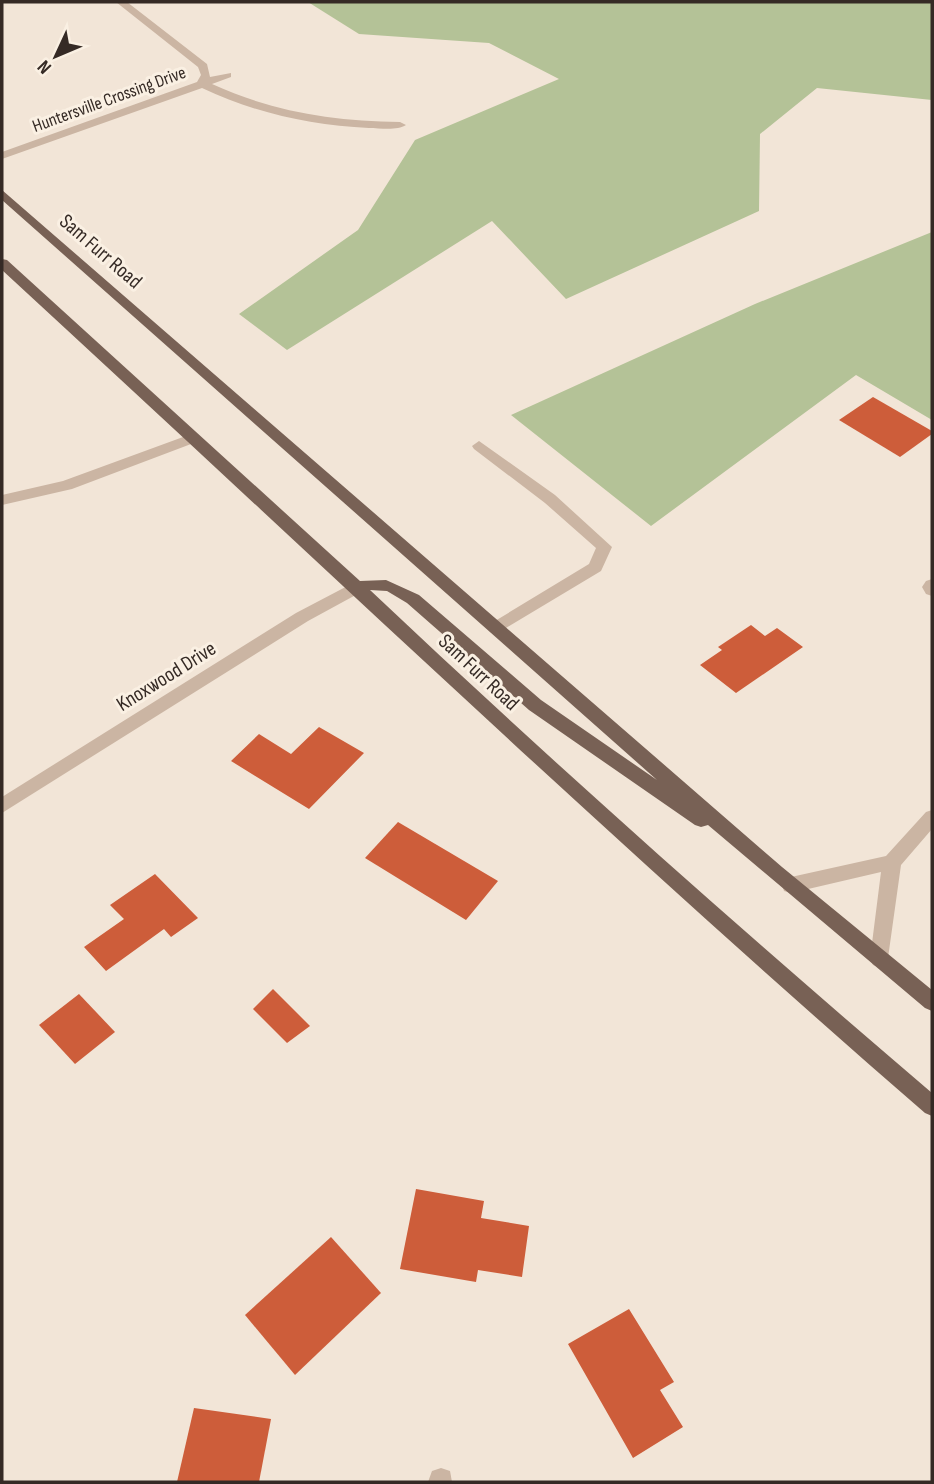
<svg xmlns="http://www.w3.org/2000/svg" width="934" height="1484" font-family="'Sofia Sans Condensed',sans-serif">
  <rect width="100%" height="100%" fill="#f2e5d7"/>
  <!-- green -->
  <g fill="#b4c297">
    <polygon points="308,2 932,2 932,100 817,88 760,134 759,211 566,299 492,221 287,350 239,314 358,230 415,140 559,79 489,43 359,34"/>
    <polygon points="932,232 932,420 856,375 651,526 511,415 755,304"/>
  </g>
  <!-- building -->
  <g fill="#cd5d3a">
    <polygon points="873,397 932,431 932,434 900,457 839,420"/>
    <polygon points="751,625 765,636 777,628 803,647 736,693 700,665 722,650 718,647"/>
    <polygon points="319,727 364,753 309,809 231,761 259,734 291,754"/>
    <polygon points="398,822 498,881 466,920 365,858"/>
    <polygon points="155,874 198,918 171,937 164,929 106,971 84,947 124,919 110,905"/>
    <polygon points="273,989 310,1026 287,1043 253,1009"/>
    <polygon points="79,994 115,1032 75,1064 39,1025"/>
    <polygon points="416,1189 484,1201 481,1218 529,1226 522,1277 478,1270 476,1282 400,1269"/>
    <polygon points="331,1237 381,1293 295,1375 245,1315"/>
    <polygon points="629,1309 674,1382 660,1390 683,1427 633,1458 568,1344"/>
    <polygon points="194,1408 271,1419 259,1482 177,1482"/>
  </g>
  <g fill="none" stroke-linecap="round" stroke-linejoin="round">
    <!-- minor -->
    <g fill="#cbb5a3" fill-rule="evenodd">
      <path d="M116 2H127L207 64 210 77 231 73V77L212 84C273 112 333 121 400 122L406 125C397 131 380 128 369 128 310 125 255 113 202 88L2 159V152L197 82 201 75 198 67Z"/>
      <polygon points="194,433 201,438 199,441 72,489 2,505 2,495 63,481"/>
      <polygon points="479,441 555,495 612,547 601,571 496,634 490,632 488,628 490,624 589,564 596,548 545,503 474,449 472,446"/>
      <polygon points="932,579 932,596 926,594 922,587 926,581"/>
      <polygon points="357,581 365,587 363,591 308,621 2,813 2,797 296,613"/>
      <polygon points="932,810 932,829 901,865 887,965 880,968 873,965 870,959 881,872 791,893 784,891 782,885 784,879 791,877 886,856 926,812"/>
      <polygon points="441,1468 450,1471 452,1482 428,1482 432,1471"/>
    </g>
    <!-- major -->
    <path fill="#786155" fill-rule="evenodd" d="M2 190 782 867 932 990V1011L925 1008 708 825 701 827 695 825 529 710 407 603 387 591 370 590C553 763 741 930 932 1093V1116L925 1113C610 840 309 552 2 270V259L7 260 360 581 386 580 419 595 541 700 657 780 2 200Z"/>
  </g>
  <g text-anchor="middle" stroke-width="6" stroke-linejoin="round" paint-order="stroke">
    <!-- far-street labels -->
    <g font-size="18" fill="#352a25" stroke="#faf0e3">
      <text transform="translate(109 99) rotate(-20)" y="6">Huntersville Crossing Drive</text>
    </g>
    <!-- street labels -->
    <g font-size="21" fill="#352a25" stroke="#faf0e3">
      <text transform="translate(101 251) rotate(41)" y="7">Sam Furr Road</text>
      <text transform="translate(479 672) rotate(43)" y="7">Sam Furr Road</text>
      <text transform="translate(166 676) rotate(-32)" y="7">Knoxwood Drive</text>
    </g>
  </g>
  <!-- border -->
  <rect width="934" height="1484" fill="none" stroke="#352a25" stroke-width="7"/>
  <!-- north arrow -->
  <g transform="translate(56 56) rotate(226)" stroke="#faf0e3" stroke-width="5" paint-order="stroke">
  <path d="M0-5L12 26L0 18L-12 26Z" fill="#352a25"/>
  <text y="-10" font-size="19" font-weight="bold" text-anchor="middle" fill="#352a25">N</text>
  </g>
</svg>
